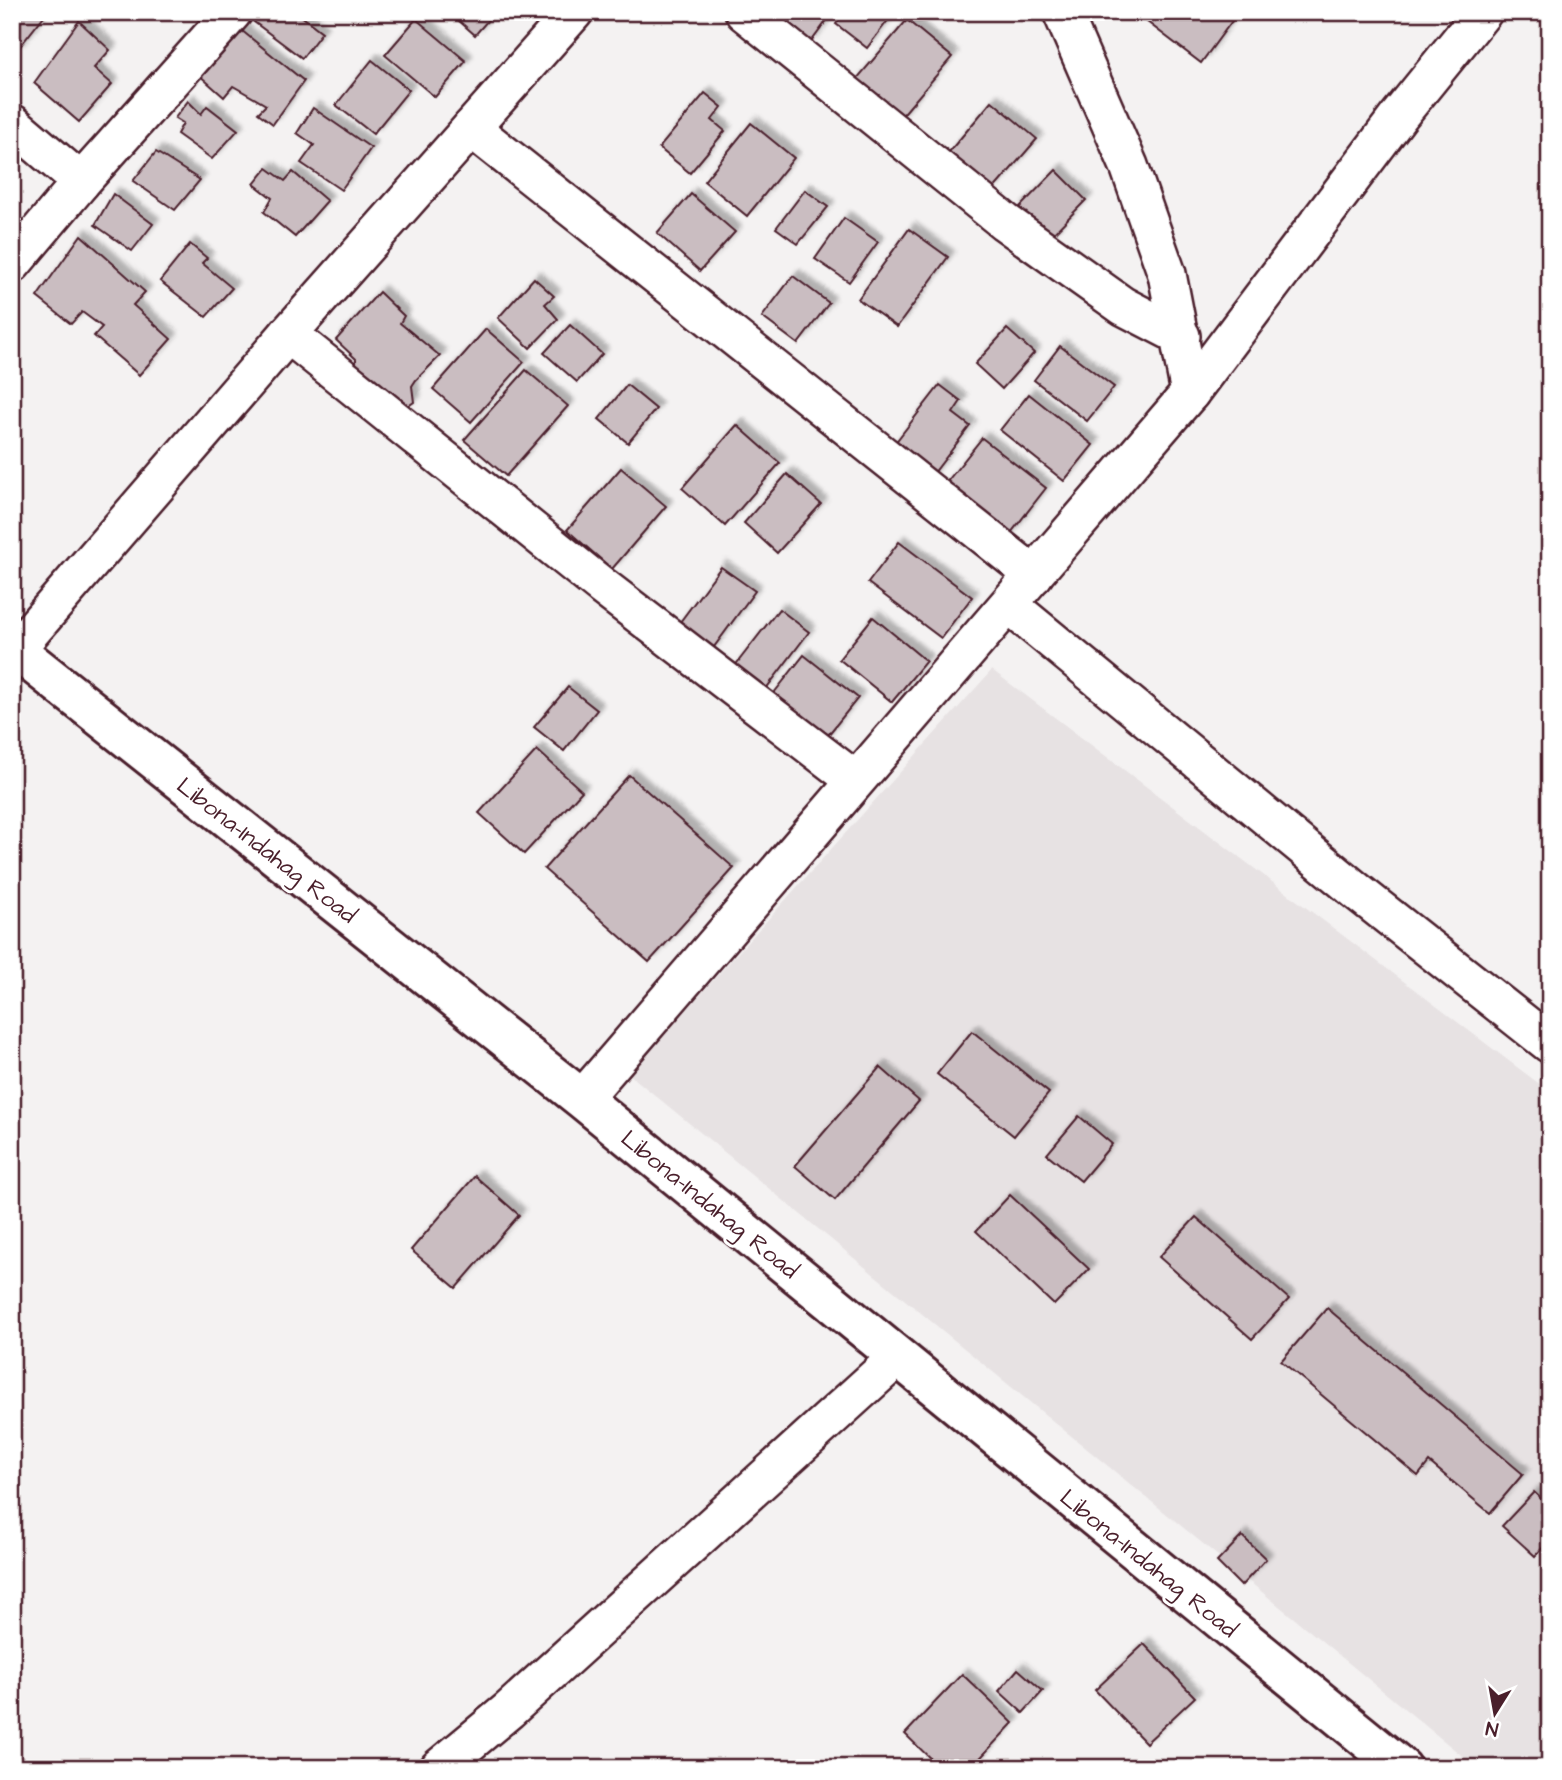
<svg xmlns="http://www.w3.org/2000/svg" width="1562" height="1780" font-family="'Architects Daughter',sans-serif">
  <defs>
    <filter id="shadow"><feDropShadow dx="6" dy="-6" stdDeviation="2" flood-color="#0004"/></filter>
  </defs>
  <rect width="100%" height="100%" fill="#f4f2f2"/>
  <filter id="ink" filterUnits="userSpaceOnUse"><feTurbulence type="fractalNoise" baseFrequency=".0143" numOctaves="2"/><feDisplacementMap in="SourceGraphic" scale="14" xChannelSelector="R" yChannelSelector="G"/><feConvolveMatrix kernelMatrix="1 2 1 2 8 2 1 2 1" color-interpolation-filters="sRGB"/></filter>
  <g filter="url(#ink)">
    <!-- built -->
    <polygon fill="#e7e2e3" points="992,670 1550,1092 1550,1768 1477,1768 629,1074"/>
    <!-- building -->
    <g fill="#cabdc1" stroke="#4a1f2b" stroke-width="2" filter="url(#shadow)">
      <polygon points="12,12 47,12 17,50 12,46"/>
      <polygon points="261,12 296,12 322,32 302,58 254,22"/>
      <polygon points="449,12 495,12 475,35"/>
      <polygon points="781,12 833,12 811,42 777,17"/>
      <polygon points="845,12 879,12 889,19 867,48 836,24"/>
      <polygon points="1134,12 1234,12 1237,14 1201,63"/>
      <polygon points="416,19 466,61 435,97 385,55"/>
      <polygon points="907,20 952,57 900,118 855,81"/>
      <polygon points="79,21 110,50 94,68 112,84 79,122 34,83"/>
      <polygon points="241,30 304,81 273,124 258,113 266,105 233,86 224,97 198,74"/>
      <polygon points="372,60 409,90 373,134 336,105"/>
      <polygon points="705,93 722,107 712,120 725,131 690,173 659,148"/>
      <polygon points="188,101 201,114 207,106 238,130 212,159 177,134 183,123 175,118"/>
      <polygon points="992,101 1037,139 992,191 948,153"/>
      <polygon points="313,108 371,148 341,190 301,163 314,145 297,133"/>
      <polygon points="751,123 794,158 747,216 704,181"/>
      <polygon points="156,152 200,180 175,210 133,181"/>
      <polygon points="267,168 285,181 293,172 327,201 295,237 264,212 272,198 254,184"/>
      <polygon points="1056,170 1086,200 1047,240 1016,211"/>
      <polygon points="805,190 828,207 798,244 776,228"/>
      <polygon points="113,194 153,224 132,251 95,225"/>
      <polygon points="691,194 735,232 700,271 657,233"/>
      <polygon points="844,218 878,242 849,282 815,259"/>
      <polygon points="909,229 948,257 897,327 858,299"/>
      <polygon points="81,235 145,292 133,305 171,339 139,375 94,336 102,327 82,312 71,324 37,297"/>
      <polygon points="190,244 207,258 202,263 232,288 206,317 160,281"/>
      <polygon points="793,276 829,303 798,344 762,317"/>
      <polygon points="534,278 554,296 545,304 558,319 530,348 498,318"/>
      <polygon points="379,292 404,316 400,323 440,356 416,380 412,386 414,402 401,411 356,375 356,359 336,340"/>
      <polygon points="570,325 602,354 577,382 544,353"/>
      <polygon points="486,329 524,362 471,422 433,389"/>
      <polygon points="1007,329 1034,353 1002,389 975,364"/>
      <polygon points="1060,346 1114,387 1087,421 1034,380"/>
      <polygon points="526,370 568,406 506,476 464,440"/>
      <polygon points="627,385 656,409 628,443 599,419"/>
      <polygon points="940,385 961,401 953,413 970,426 927,482 888,452"/>
      <polygon points="1029,394 1093,445 1064,481 1000,430"/>
      <polygon points="737,425 780,463 725,526 682,488"/>
      <polygon points="982,438 1046,488 1007,538 942,488"/>
      <polygon points="621,468 666,506 612,569 567,530"/>
      <polygon points="787,474 821,504 777,553 744,523"/>
      <polygon points="899,542 972,597 941,638 868,583"/>
      <polygon points="721,567 755,591 711,651 677,626"/>
      <polygon points="779,609 809,632 765,690 734,667"/>
      <polygon points="873,617 926,661 892,702 839,659"/>
      <polygon points="804,655 858,698 824,740 770,698"/>
      <polygon points="568,687 597,710 564,751 534,727"/>
      <polygon points="537,750 582,791 524,854 479,813"/>
      <polygon points="629,775 734,868 649,962 544,869"/>
      <polygon points="972,1031 1049,1093 1014,1136 937,1074"/>
      <polygon points="880,1067 919,1101 835,1200 795,1166"/>
      <polygon points="1079,1116 1112,1144 1081,1181 1047,1154"/>
      <polygon points="475,1176 519,1215 456,1288 411,1250"/>
      <polygon points="1010,1195 1089,1269 1054,1305 976,1231"/>
      <polygon points="1196,1217 1289,1299 1252,1339 1159,1257"/>
      <polygon points="1327,1308 1523,1474 1490,1513 1429,1462 1418,1476 1281,1361"/>
      <polygon points="1534,1492 1550,1507 1550,1540 1535,1556 1502,1526"/>
      <polygon points="1242,1536 1266,1559 1241,1586 1217,1562"/>
      <polygon points="1144,1644 1195,1697 1146,1743 1095,1690"/>
      <polygon points="1018,1669 1043,1691 1023,1713 999,1691"/>
      <polygon points="962,1674 1013,1723 971,1768 940,1768 905,1734"/>
    </g>
    <g fill="none" stroke-linecap="round" stroke-linejoin="round">
      <!-- minor casing -->
      <g stroke="#4a1f2b" stroke-width="42">
        <g id="minor">
          <polyline points="744,12 1005,222 1123,306 1181,336"/>
          <polyline points="12,123 81,182"/>
          <polyline points="471,128 1034,575"/>
          <polyline points="12,264 81,182 233,12"/>
          <polyline points="288,334 603,587 855,780"/>
          <polyline points="1190,393 1398,117 1483,12"/>
          <polyline points="1009,605 1359,893 1550,1044"/>
          <polyline points="15,650 288,334 574,12"/>
          <polyline points="582,1099 1190,393 1167,274 1129,166 1062,12"/>
          <polyline points="439,1768 509,1710 898,1357"/>
        </g>
      </g>
      <!-- major casing -->
      <g stroke="#4a1f2b" stroke-width="44">
        <polyline id="major" points="12,647 582,1099 1402,1768"/>
      </g>
      <!-- minor -->
      <use href="#minor" stroke="#fff" stroke-width="37"/>
      <!-- major -->
      <use href="#major" stroke="#fff" stroke-width="38"/>
    </g>
  </g>
  <g text-anchor="middle" stroke-width="6" stroke-linejoin="round" paint-order="stroke">
    <!-- street labels -->
    <g font-size="24" fill="#4a1f2b" stroke="#fff">
      <text transform="translate(267 850) rotate(38)" y="8">Libona-Indahag Road</text>
      <text transform="translate(710 1204) rotate(39)" y="8">Libona-Indahag Road</text>
      <text transform="translate(1149 1563) rotate(39)" y="8">Libona-Indahag Road</text>
    </g>
  </g>
  <!-- margin -->
  <rect width="1562" height="1780" fill="none" stroke="#fff" stroke-width="42"/>
  <rect x="21" y="21" width="1520" height="1738" fill="none" stroke="#4a1f2b" stroke-width="2.5" filter="url(#ink)"/>
  <!-- north arrow -->
  <g transform="translate(1495 1713) rotate(191)" stroke="#ffffff" stroke-width="5" paint-order="stroke">
  <path d="M0-5L12 26L0 18L-12 26Z" fill="#4a1f2b"/>
  <text y="-10" font-size="19" font-weight="bold" text-anchor="middle" fill="#4a1f2b">N</text>
  </g>
</svg>
